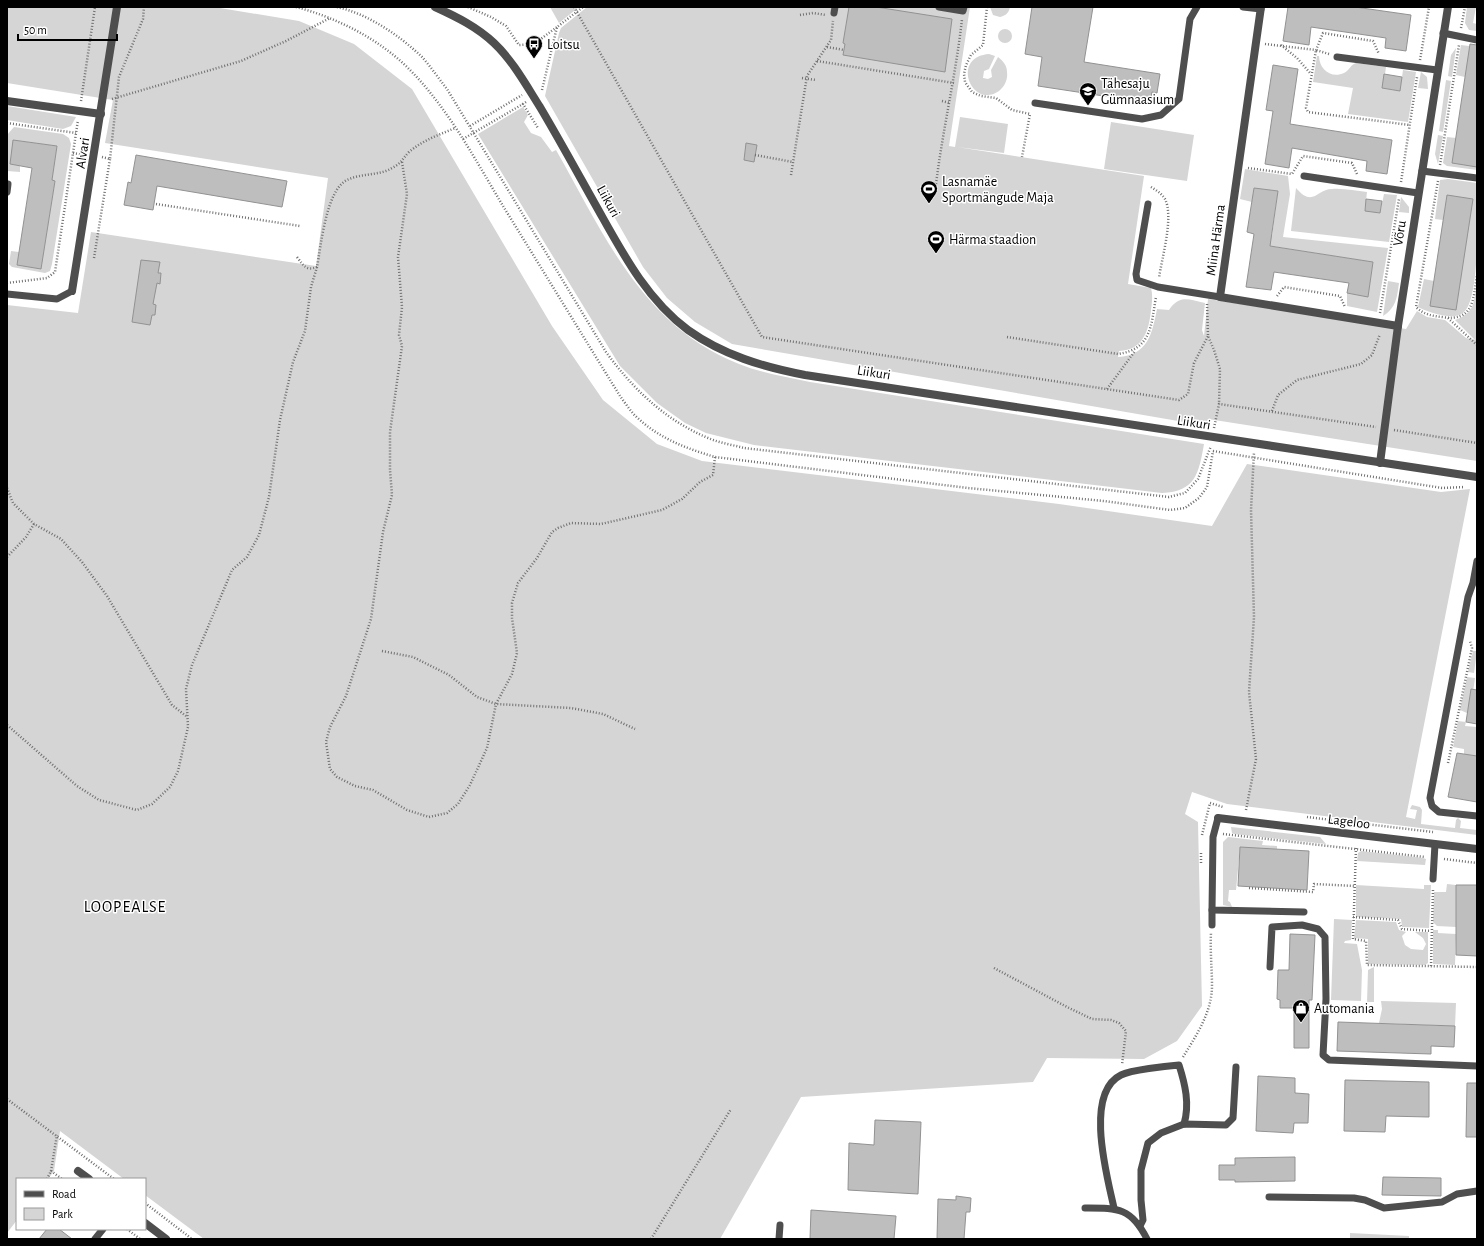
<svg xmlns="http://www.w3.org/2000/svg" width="1484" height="1246" font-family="'Alegreya Sans',sans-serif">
  <rect width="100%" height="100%" fill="#fff"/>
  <!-- green -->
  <g fill="#d5d5d5">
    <polygon points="7,7 214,7 299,21 354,44 412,89 552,326 603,400 657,444 702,461 1059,504 1212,526 1247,464 1441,492 1470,489 1406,817 1415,819 1417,810 1410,809 1412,805 1420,807 1422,810 1421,824 1455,828 1456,820 1458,818 1461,821 1460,828 1477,830 1477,835 1227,804 1192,792 1185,814 1198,822 1202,1006 1177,1041 1144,1059 1047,1058 1033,1082 801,1097 720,1239 204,1239 145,1195 145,1179 124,1179 60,1131 54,1171 48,1179 17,1179 17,1220 7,1233 7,305 78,313 91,232 316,266 328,178 105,143 113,100 7,83"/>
    <polygon points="550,7 579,7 559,23"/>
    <path d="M587 7H970L949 146 955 147 960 117 1008 124 1004 153 957 147 1144 176 1128 284 1151 288C1153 295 1152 302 1151 310 1149 331 1143 350 1119 351L1118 357C1148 355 1152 334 1157 309L1169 310C1180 294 1189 300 1205 303L1202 330 1204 336 1208 299 1406 329 1417 311 1427 317 1445 320 1466 338 1475 340 1455 320C1475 313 1474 302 1477 283V461L1208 419 1207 426 732 344 695 322 667 298 643 267 545 96 559 33 561 28Z"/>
    <path d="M990 7H1010C1009 13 1005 16 1000 17L993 15Z"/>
    <polygon points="1467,7 1476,7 1473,23 1477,24 1477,31 1469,30 1465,23"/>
    <circle cx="1005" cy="36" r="7"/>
    <polygon points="1461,45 1477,47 1465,77 1456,75"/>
    <polygon points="1456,48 1452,77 1448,76 1451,55"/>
    <path d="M989 54 995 56 989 69 984 71 983 78 988 79 992 77 991 70 998 57C1003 61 1007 65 1007 72 1008 79 1005 86 999 91 972 110 950 57 989 54Z"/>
    <path d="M1317 56H1319C1319 69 1331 79 1344 73 1349 71 1351 64 1356 63L1386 67 1383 88 1400 91 1403 70 1416 72 1408 122 1348 114 1353 88 1313 82Z"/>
    <polygon points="1421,72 1427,77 1428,89 1418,88"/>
    <polygon points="1446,80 1451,81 1443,132 1439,131"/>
    <polygon points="7,106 76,117 71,126 63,129 7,120"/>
    <path d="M523 107 528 115 524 122 531 133 541 137 552 152 556 150C604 234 642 326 739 364 761 373 786 377 810 382L1204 444C1199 472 1196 492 1162 493L754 445 706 433 685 423 657 403 620 366 478 134Z"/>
    <polygon points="1111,122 1194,135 1187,181 1104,169"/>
    <polygon points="14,127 63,134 69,138 71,144 52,264 50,271 45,273 12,267 9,264 11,251 19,252 17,265 41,268 55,181 52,180 57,146 14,140 10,164 20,166 20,172 7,171 7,135"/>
    <polygon points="1438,135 1443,136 1438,164 1435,154"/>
    <polygon points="1447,137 1456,138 1477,167 1477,170 1447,166 1443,163"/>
    <polygon points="1245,169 1288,176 1290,194 1283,237 1388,248 1377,312 1347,306 1347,293 1368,296 1373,262 1265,245 1272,236 1278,191 1254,188 1252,202 1240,199"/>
    <path d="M1448 179 1477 183C1477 207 1481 300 1463 313 1453 321 1428 312 1418 307L1424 279 1434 281 1443 220 1435 219 1440 180Z"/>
    <path d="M1296 188C1313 208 1317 189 1332 189 1343 188 1356 191 1367 192L1365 210 1380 213 1384 194 1397 195 1389 242 1291 231Z"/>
    <polygon points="1401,197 1409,207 1409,213 1399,212"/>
    <path d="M1388 281 1399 283C1397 298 1396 308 1383 316Z"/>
    <polygon points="1473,651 1477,651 1474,673 1468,672"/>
    <polygon points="1467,677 1475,678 1472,699 1470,699 1467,713 1460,710"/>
    <polygon points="1458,721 1466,722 1465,726 1477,727 1477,756 1464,754 1464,749 1453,747"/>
    <polygon points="1231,827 1320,837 1326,844 1234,834 1232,833"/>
    <polygon points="1228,837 1263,841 1262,845 1277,846 1277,849 1240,848 1236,890 1229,890 1228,901 1230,902 1232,907 1223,905 1223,842"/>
    <polygon points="1361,851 1423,858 1426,859 1425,865 1357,861 1358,853"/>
    <polygon points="1447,884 1456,885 1456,927 1437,926 1433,922 1434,892 1446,892"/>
    <polygon points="1356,885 1424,889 1424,885 1431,885 1429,928 1402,927 1401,919 1356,917"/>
    <polygon points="1334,919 1352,920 1351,940 1345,941 1344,943 1357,944 1362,970 1361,1001 1331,1000"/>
    <polygon points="1356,920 1396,922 1399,930 1406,932 1402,936 1405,945 1411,949 1423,950 1426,944 1423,938 1415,932 1428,932 1428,963 1425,965 1368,964 1368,939 1354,938"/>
    <polygon points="1433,930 1438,930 1438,933 1456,934 1455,965 1433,964"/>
    <polygon points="1374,967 1374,1002 1367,1002 1368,970"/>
    <polygon points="1381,1001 1456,1003 1455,1026 1379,1023 1382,1009"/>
    <polygon points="1350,1233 1409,1236 1409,1239 1350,1239"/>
  </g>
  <!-- building -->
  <g fill="#bebebe" stroke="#929292">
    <polygon points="849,7 876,7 952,19 945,72 843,55 845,44 843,43"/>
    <polygon points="1032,7 1093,7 1084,62 1160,74 1157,93 1152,92 1150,103 1038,86 1042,57 1025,54"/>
    <polygon points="1288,7 1355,7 1411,15 1406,51 1385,48 1386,38 1311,27 1309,45 1283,41"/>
    <polygon points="1470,44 1477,45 1477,167 1452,163"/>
    <polygon points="1273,65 1298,69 1290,124 1392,140 1387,174 1366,171 1367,161 1292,148 1289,168 1265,164 1273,111 1266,110"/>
    <polygon points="1384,74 1402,77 1400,91 1382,88"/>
    <polygon points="13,140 57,146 52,180 55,181 41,269 17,265 32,168 10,164"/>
    <polygon points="746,143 757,145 754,162 744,160"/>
    <polygon points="136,155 287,181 282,207 157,186 153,210 124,205 128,182 131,183"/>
    <polygon points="1254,188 1278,191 1270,246 1373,262 1368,297 1347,293 1349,283 1274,272 1271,290 1246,287 1254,234 1247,232"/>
    <polygon points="1447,195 1473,199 1456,310 1430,306"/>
    <polygon points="1366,199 1382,201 1380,213 1365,211"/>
    <polygon points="141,260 160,262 158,273 161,273 160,284 157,283 153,304 156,305 155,315 152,315 150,325 132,322"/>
    <polygon points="1471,689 1477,690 1477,724 1466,722"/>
    <polygon points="1457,753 1477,756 1477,802 1448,797"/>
    <polygon points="1240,847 1309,851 1307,890 1238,886"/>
    <polygon points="1456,885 1477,885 1477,956 1456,955"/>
    <polygon points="1290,934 1315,935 1312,1000 1309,1000 1309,1048 1294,1048 1294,1008 1280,1008 1280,1000 1277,999 1278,970 1289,970"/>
    <polygon points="1338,1022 1455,1026 1454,1047 1431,1046 1431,1054 1337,1051"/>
    <polygon points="1258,1076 1295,1078 1295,1093 1309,1094 1308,1123 1294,1123 1293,1133 1256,1131"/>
    <polygon points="1345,1080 1429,1082 1429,1117 1386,1116 1385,1132 1344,1131"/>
    <polygon points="1467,1083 1477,1083 1477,1137 1466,1137"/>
    <polygon points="875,1120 921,1122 918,1194 848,1190 849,1143 874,1145"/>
    <polygon points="1295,1157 1295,1181 1235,1182 1235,1180 1219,1180 1219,1165 1235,1165 1235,1158"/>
    <polygon points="1383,1177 1441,1178 1441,1196 1382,1195"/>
    <polygon points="956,1196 971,1198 970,1212 966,1212 964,1239 937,1239 938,1199 956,1200"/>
    <polygon points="811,1210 896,1216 894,1239 810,1239"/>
    <polygon points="47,1229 59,1229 72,1239 39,1239"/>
  </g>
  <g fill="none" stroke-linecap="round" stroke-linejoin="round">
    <!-- path -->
    <g stroke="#707070" stroke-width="2.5" stroke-dasharray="1 2" stroke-linecap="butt">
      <path d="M296 7C338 18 381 40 411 71 449 110 475 159 503 206 542 269 581 333 620 396 626 404 632 414 640 420 661 439 688 449 715 457L968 488 1104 501 1170 510 1185 508 1199 498 1207 487 1213 451"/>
      <path d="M337 7C368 14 399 35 422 57 431 67 439 79 447 89L606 352C633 389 665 420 708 438 720 443 733 445 744 448L1169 497 1185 493 1198 479 1211 446"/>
      <polyline points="468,7 491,17 506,26 519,45 534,44 557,27"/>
      <polyline points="574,7 762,337 1179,400 1188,394 1194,363 1208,336"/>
      <polyline points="987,7 983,45 971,55 966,65 964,74 965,82 972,92 981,96 996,98 1012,110 1030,114 1022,157"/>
      <polyline points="800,15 813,13 826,15"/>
      <polyline points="1461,28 1465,7"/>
      <polyline points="1265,44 1316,50 1323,33 1373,41 1379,54"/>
      <polyline points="1281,45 1297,58 1311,74"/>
      <polyline points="827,47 844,50"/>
      <polyline points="1329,54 1316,50 1306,108 1308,112 1410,125"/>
      <polyline points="1420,60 1429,7"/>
      <polyline points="817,61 954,83"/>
      <polyline points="802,78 816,80"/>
      <polyline points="542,90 557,27 583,7"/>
      <polyline points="112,99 241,61 286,41 330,18"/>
      <polyline points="81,101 95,7"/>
      <polyline points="942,101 950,103"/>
      <polyline points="526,102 523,104 538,128"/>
      <polyline points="7,123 76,133"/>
      <polyline points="470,126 522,95"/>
      <polyline points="463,139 523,104"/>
      <polyline points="73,153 85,155"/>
      <polyline points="755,155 793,162"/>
      <polyline points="102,157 110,159 119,77 143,19 144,7"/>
      <polyline points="402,162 407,194 398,257 402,307 399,335 402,346 390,432 390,470 392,495 383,532 371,619 346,696 330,727 326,742 330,769 337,777 355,786 373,790 407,810 429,817 447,813 458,804 470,785 487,748 496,704 512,674 517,653 512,618 512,603 518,583 537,558 552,532 558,528 571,523 601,524 662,510 682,499 700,482 713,475 715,457"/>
      <polyline points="1440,165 1459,45"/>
      <polyline points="1248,168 1292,174 1303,156 1352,163 1357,174"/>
      <polyline points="791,175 807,76 831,40 833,21"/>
      <path d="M1438 181 1416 307C1423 314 1432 316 1442 317 1474 322 1473 300 1477 275"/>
      <polyline points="1401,182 1417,77"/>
      <path d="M936 184C943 128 956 74 962 19"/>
      <path d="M1151 187C1156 190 1161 193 1165 199 1174 217 1162 257 1159 278"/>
      <polyline points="156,204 300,226"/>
      <path d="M297 257C304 266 306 271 317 267 321 246 326 190 347 180 361 173 379 176 392 168 402 163 402 159 409 152 423 140 439 135 455 128"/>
      <polyline points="94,258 110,159"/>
      <polyline points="7,283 47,278 55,272 78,120"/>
      <polyline points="1277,296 1284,287 1340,296 1345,307"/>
      <polyline points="1207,304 1208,336 1214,350 1220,369 1219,404"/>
      <polyline points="1380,313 1399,199"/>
      <polyline points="1448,318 1477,345"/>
      <path d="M1007 337 1118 354C1152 349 1151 325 1156 297"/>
      <polyline points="1107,389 1135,351"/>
      <polyline points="1272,411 1278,395 1297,380 1361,364 1372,355 1380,334"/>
      <polyline points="1214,428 1219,404 1376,427"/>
      <polyline points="1394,430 1477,443"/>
      <polyline points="1213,451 1442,488 1465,487"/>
      <polyline points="7,488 13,503 34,524 61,539 82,562 107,596 172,705 186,716"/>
      <polyline points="7,557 26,537 34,524"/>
      <polyline points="382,651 413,657 449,675 477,697 496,704 571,708 603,714 635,729"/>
      <polyline points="7,725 77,786 99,800 137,810 152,804 170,787 178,771 188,727 186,689 192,665 232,570 247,557 259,535 269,497 280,420 293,362 305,331 311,287 317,267"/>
      <polyline points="1448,763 1472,648 1470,641"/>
      <polyline points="1246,810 1256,759 1249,692 1254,617 1251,510 1254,452"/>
      <polyline points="1307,817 1433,832"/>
      <polyline points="1223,834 1425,857"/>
      <polyline points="1202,835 1210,803 1223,807"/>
      <polyline points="1356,848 1353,939 1366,941 1367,965 1477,967"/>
      <polyline points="1444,859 1477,863"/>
      <polyline points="1201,863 1201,852"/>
      <polyline points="1249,888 1313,892 1314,884 1355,886"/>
      <polyline points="1353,917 1398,920 1402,929 1431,931"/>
      <polyline points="1431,966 1433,889"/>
      <polyline points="994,968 1067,1007 1092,1019 1111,1020 1119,1023 1126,1031 1122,1065"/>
      <path d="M1183 1057C1196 1036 1212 1012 1212 986 1212 968 1210 951 1211 933"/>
      <polyline points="7,1099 114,1179"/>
      <polyline points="51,1171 62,1179"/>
      <polyline points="47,1179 51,1171 57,1135"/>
      <polyline points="145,1203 192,1239"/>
      <polyline points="127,1229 140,1239"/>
      <polyline points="651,1239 731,1109"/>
    </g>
    <!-- service -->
    <g stroke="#4e4e4e" stroke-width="7">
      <polyline points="939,7 963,11 964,7"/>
      <polyline points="1243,7 1261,9"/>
      <polyline points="834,13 835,7"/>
      <polyline points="1443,33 1477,40"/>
      <polyline points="1337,57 1437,70"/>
      <polyline points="1035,103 1142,119 1161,115 1179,99 1190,19 1197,7"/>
      <polyline points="1422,171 1477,178"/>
      <polyline points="1304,176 1418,193"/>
      <polyline points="7,192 8,184"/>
      <polyline points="1148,204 1136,274 1137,280 1158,287 1220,297"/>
      <polyline points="7,294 57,299 72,291"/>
      <polyline points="1477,561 1473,583 1468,597 1430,798 1432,806 1439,812 1477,816"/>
      <polyline points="1218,818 1213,837 1212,910 1304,912"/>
      <polyline points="1433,879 1435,844"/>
      <polyline points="1212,925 1212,910"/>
      <polyline points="1270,967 1272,927 1302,925 1318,929 1325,937 1326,999 1323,1055 1329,1060 1477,1066"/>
      <polyline points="1269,1197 1354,1198 1365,1200 1384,1208 1442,1202 1457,1194 1477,1191"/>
      <path d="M1085 1208C1117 1208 1131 1207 1147 1239"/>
      <path d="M1114 1208C1107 1176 1084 1093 1121 1075 1131 1070 1166 1066 1179 1065 1185 1084 1190 1104 1184 1124"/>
      <polyline points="1140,1226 1143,1220 1141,1200 1141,1170 1148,1143 1161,1133 1184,1124 1226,1125 1233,1118 1236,1067"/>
      <polyline points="95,1239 103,1229"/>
      <polyline points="779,1239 780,1225"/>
    </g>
    <!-- minor -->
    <g stroke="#4e4e4e" stroke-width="8">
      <polyline points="1261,7 1220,297 1398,326"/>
      <polyline points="7,101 101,114"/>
      <polyline points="72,291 117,7"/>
      <polyline points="1380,463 1398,326 1448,7"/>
      <polyline points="1218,818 1477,849"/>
      <polyline points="78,1171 89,1179"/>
      <polyline points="145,1223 166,1239"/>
    </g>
    <!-- tertiary -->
    <path stroke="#4e4e4e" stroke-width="8" d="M435 7C457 17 477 27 494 43 513 61 526 85 540 107 559 139 577 172 595 204 621 250 645 298 688 330 723 355 763 367 805 375L1477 477"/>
  </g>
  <!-- icons -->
  <defs>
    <g id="bus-pin" transform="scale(0.9)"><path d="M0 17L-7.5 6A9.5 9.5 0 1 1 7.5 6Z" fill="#000" stroke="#fff"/><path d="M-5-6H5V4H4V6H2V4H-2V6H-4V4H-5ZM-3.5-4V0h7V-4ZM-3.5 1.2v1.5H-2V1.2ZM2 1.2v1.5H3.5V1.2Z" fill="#fff"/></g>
    <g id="school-pin" transform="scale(0.9)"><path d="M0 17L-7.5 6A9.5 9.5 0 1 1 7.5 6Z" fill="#000" stroke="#fff"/><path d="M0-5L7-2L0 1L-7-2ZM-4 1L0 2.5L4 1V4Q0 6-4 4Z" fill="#fff"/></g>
    <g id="stadium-pin" transform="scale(0.9)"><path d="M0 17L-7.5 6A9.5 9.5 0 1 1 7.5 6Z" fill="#000" stroke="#fff"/><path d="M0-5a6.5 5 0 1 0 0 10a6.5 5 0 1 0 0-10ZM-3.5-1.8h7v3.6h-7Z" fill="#fff"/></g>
    <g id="shop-pin" transform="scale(0.9)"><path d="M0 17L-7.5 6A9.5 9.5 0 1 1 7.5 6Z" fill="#000" stroke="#fff"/><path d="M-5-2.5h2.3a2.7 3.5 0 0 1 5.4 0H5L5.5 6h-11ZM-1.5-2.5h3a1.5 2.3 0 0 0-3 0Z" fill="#fff"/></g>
  </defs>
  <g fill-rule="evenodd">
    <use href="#bus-pin" x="534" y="44"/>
    <use href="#school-pin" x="1088" y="91"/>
    <use href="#stadium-pin" x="929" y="189"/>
    <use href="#stadium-pin" x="936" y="239"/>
    <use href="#shop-pin" x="1301" y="1008"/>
  </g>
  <g text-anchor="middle" stroke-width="3" stroke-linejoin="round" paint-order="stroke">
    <!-- poi labels -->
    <g font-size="14" fill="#000" stroke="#fff" text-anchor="start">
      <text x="547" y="49">Loitsu</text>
      <text x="1101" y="88">Tähesaju<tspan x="1101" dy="16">Gümnaasium</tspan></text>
      <text x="942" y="186">Lasnamäe<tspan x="942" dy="16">Sportmängude Maja</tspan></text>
      <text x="949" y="244">Härma staadion</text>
      <text x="1314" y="1013">Automania</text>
    </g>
    <!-- street labels -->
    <g font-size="14" fill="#000" stroke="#fff">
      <text transform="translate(82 153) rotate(-81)" y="5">Alvari</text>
      <text transform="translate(609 201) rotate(61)" y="5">Liikuri</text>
      <text transform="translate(1399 233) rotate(-81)" y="5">Võru</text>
      <text transform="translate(1215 240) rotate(-82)" y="5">Miina Härma</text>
      <text transform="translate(874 372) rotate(9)" y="5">Liikuri</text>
      <text transform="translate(1194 422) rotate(9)" y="5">Liikuri</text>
      <text transform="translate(1349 821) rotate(7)" y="5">Lageloo</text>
    </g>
    <!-- quarter labels -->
    <g font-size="16" letter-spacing="1" fill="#000" stroke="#fff">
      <text x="125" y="912">LOOPEALSE</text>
    </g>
  </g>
  <!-- border -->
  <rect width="1484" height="1246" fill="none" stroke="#000000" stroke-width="16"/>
  <!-- legend -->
  <rect x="16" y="1178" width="130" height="52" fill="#ffffff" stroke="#999999"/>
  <rect x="24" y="1191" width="20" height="6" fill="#4e4e4e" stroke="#999999"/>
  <text x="52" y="1198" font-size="12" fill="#000000">Road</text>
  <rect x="24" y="1208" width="20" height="12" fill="#d5d5d5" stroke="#999999"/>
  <text x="52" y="1218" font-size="12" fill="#000000">Park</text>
  <!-- scale -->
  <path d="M18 34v6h99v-6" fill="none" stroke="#000000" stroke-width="2"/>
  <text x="24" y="34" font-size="12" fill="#000000" stroke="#ffffff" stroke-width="3" paint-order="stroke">50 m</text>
</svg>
